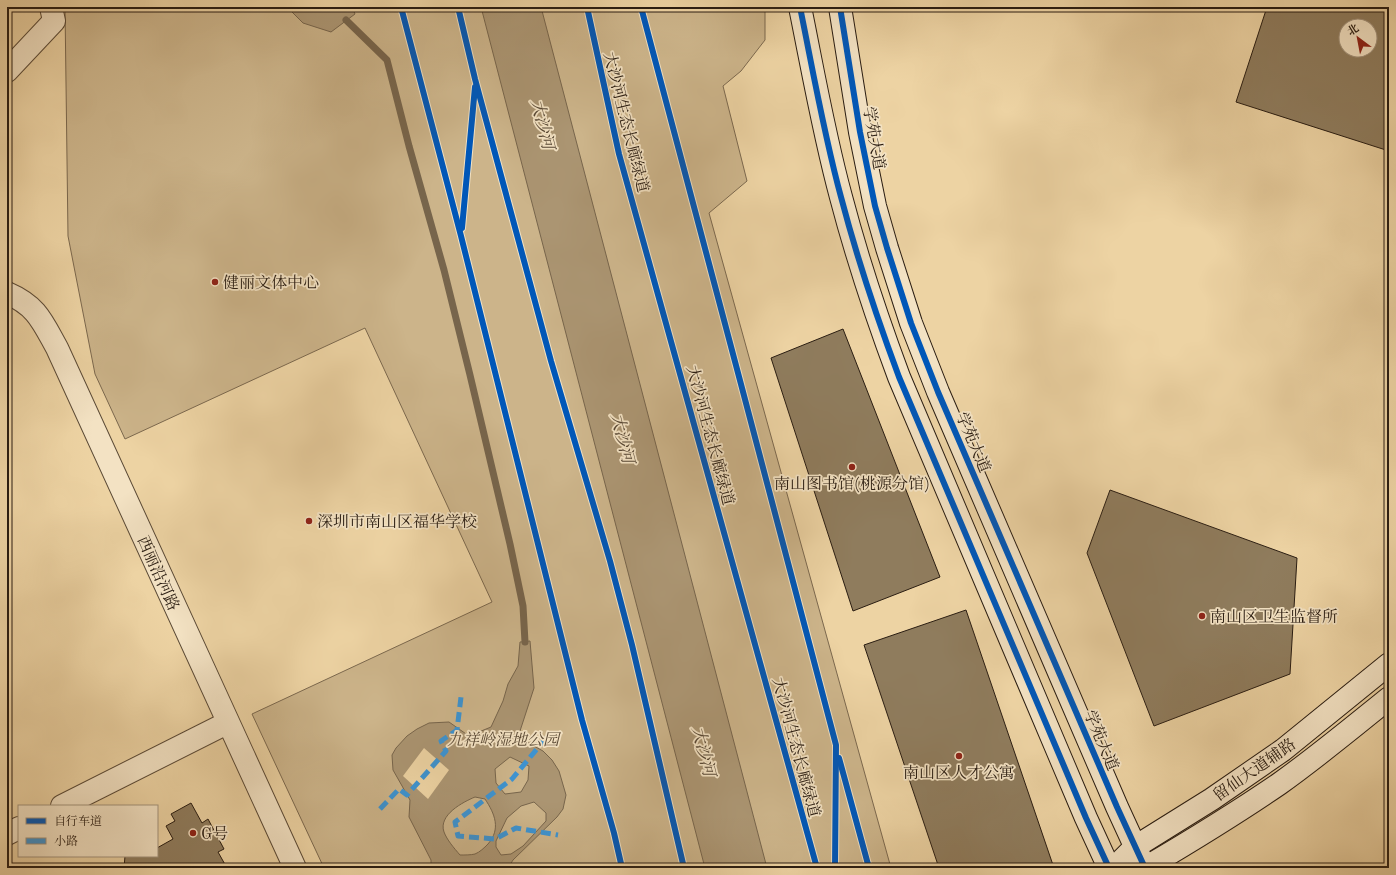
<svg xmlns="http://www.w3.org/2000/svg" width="1396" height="875" font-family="'Old Standard TT','Noto Serif SC',serif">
  <rect width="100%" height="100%" fill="#edd3a3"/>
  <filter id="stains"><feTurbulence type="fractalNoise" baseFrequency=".005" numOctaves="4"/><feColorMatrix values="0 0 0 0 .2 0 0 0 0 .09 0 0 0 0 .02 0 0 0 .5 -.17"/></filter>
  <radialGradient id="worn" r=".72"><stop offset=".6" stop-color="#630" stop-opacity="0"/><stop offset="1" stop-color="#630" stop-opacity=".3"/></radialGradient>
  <!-- green -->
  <polygon fill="#ccb48a" stroke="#7b684e" points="65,7 765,7 765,40 741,71 723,86 747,181 709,213 891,868 324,868 252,714 492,602 365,328 125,439 95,374 68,236"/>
  <!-- water -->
  <g fill="#ab9572" stroke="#77654c" fill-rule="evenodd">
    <polygon points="287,7 352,7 355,14 331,32 303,23"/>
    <polygon points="481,7 541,7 767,868 705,868"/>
    <path d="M530 641 534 688 520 731 524 739 532 745 543 751 552 760 559 771 566 795 563 809 557 817 513 860 508 868H431V860L409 817 410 800 393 770 392 755 396 748 407 736 417 729 429 723 449 722 469 736 491 727 503 701 508 684 518 666 520 642ZM510 757 529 766 528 780 521 792 505 794 496 783 495 769ZM475 797 485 799C495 814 501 829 488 844 484 848 480 852 475 854 471 855 465 855 460 855 454 848 447 840 444 832 438 815 463 802 475 797ZM534 802 546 813V821L523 846 511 854 501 855 496 847V841L507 818 521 806Z"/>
  </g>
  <!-- pier -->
  <polygon fill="#edd3a3" points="424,748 449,770 428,799 403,776"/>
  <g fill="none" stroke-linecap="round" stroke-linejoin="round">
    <!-- stream -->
    <polyline stroke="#77654c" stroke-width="7" points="346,20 387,60 409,146 444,270 470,375 510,544 523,606 525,642"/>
  </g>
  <!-- building -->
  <g fill="#8f7c5d" stroke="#2a1d12" fill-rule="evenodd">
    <path d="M1267 7H1389V151L1236 102ZM1346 26H1370V50H1346Z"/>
    <polygon points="843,329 940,577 853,611 771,358"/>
    <polygon points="1110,490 1297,558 1290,674 1154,726 1087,553"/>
    <polygon points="966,610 1054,868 939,868 864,645"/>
    <polygon points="191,803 202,823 208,819 224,849 218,852 227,868 124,868 125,856 157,856 157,848 173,839 166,826 175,821 171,814"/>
  </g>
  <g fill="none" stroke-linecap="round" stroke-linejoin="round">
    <!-- street casing -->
    <g stroke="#5b4a36" stroke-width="24">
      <g id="street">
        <polyline points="7,71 54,21 51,7"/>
        <path d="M7 293C37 306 42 321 57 348L295 868"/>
        <polyline points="62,806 227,723"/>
        <polyline points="7,834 19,828"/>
      </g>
    </g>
    <!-- secondary casing -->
    <g stroke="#2a1d12" stroke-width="24">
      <g id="secondary">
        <path d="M800 7C813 71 824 135 841 197 857 258 877 318 899 377L1086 818 1109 868"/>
        <polyline points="840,7 860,132 875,206 887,248 911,323 938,392 1117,807 1145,868"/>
        <polyline points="1116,868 1123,859 1135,847 1212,799 1283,750 1389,664"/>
        <path d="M1145 868C1191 841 1235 814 1279 784 1317 757 1353 727 1389 698"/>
      </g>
    </g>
    <!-- street -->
    <use href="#street" stroke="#f3e2c3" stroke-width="22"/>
    <!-- secondary -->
    <use href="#secondary" stroke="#f3e2c3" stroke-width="22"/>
    <!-- quiet -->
    <g stroke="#3c94d3" stroke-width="5" stroke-dasharray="10 5" stroke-linecap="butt">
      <polyline points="546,738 512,779 455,822 458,836 495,839 516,828 558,835"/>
      <polyline points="380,809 399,789 407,795 446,751 441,741 457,730 461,697"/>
    </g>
    <!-- cycleway casing -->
    <g stroke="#f3e2c3" stroke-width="8">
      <g id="cycleway">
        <polyline points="401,7 461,236 582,720 614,833 622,868"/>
        <polyline points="458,7 475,79 551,361 610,561 632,645 684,868"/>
        <polyline points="587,7 619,154 817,868"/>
        <polyline points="641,7 742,388 836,745 835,868"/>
        <path d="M800 7C813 71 824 135 841 197 857 258 877 318 899 377L1086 818 1109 868"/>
        <polyline points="840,7 860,132 875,206 887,248 911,323 938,392 1117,807 1145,868"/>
        <polyline points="462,228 475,87"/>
        <polyline points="839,758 869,868"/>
      </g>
    </g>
    <!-- cycleway -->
    <use href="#cycleway" stroke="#0057b8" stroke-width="6"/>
  </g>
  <!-- markers -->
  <g fill="#8f2418" stroke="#f3e2c3" stroke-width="1.5">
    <circle cx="215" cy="282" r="4"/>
    <circle cx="852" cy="467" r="4"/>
    <circle cx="309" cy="521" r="4"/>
    <circle cx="1202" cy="616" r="4"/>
    <circle cx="959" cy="756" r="4"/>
    <circle cx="193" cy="833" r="4"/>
  </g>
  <g text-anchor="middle" stroke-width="3.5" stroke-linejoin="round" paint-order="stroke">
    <!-- street labels -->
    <g font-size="16" fill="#2a1d12" stroke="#f3e2c3">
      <text transform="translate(627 122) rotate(76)" y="6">大沙河生态长廊绿道</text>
      <text transform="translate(875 138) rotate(80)" y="6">学苑大道</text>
      <text transform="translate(711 435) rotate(75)" y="6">大沙河生态长廊绿道</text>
      <text transform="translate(974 442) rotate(67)" y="6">学苑大道</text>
      <text transform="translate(159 573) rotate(66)" y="6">西丽沿河路</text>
      <text transform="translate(1102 740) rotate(67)" y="6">学苑大道</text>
      <text transform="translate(797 747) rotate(75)" y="6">大沙河生态长廊绿道</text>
      <text transform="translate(1254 769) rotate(-35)" y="6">留仙大道辅路</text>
    </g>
    <!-- poi labels -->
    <g font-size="16" fill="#2a1d12" stroke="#f3e2c3" text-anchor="start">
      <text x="223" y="288">健丽文体中心</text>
      <text x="852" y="489" text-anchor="middle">南山图书馆(桃源分馆)</text>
      <text x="317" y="527">深圳市南山区福华学校</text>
      <text x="1210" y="622">南山区卫生监督所</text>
      <text x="959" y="778" text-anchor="middle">南山区人才公寓</text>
      <text x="201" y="839">G号</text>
    </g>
    <!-- park labels -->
    <g font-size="16" font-style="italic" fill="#5b4a36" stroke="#f3e2c3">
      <text x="503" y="745">九祥岭湿地公园</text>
    </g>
    <!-- water labels -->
    <g font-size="17" font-style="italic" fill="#574734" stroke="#f3e2c3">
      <text transform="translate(543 124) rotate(76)" y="6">大沙河</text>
      <text transform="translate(623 438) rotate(76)" y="6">大沙河</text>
      <text transform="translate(704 751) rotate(76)" y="6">大沙河</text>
    </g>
  </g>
  <!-- margin -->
  <rect width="1396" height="875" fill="none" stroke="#edd3a3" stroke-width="24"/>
  <rect x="8" y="8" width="1380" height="859" fill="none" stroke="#2a1d12" stroke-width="2"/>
  <rect x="12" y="12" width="1372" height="851" fill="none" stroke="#2a1d12"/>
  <!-- legend -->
  <rect x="18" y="805" width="140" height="52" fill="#f3e2c3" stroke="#a3937c"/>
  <rect x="26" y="818" width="20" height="6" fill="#0057b8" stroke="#a3937c"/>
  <text x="54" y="825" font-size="12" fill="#2a1d12">自行车道</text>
  <rect x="26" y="838" width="20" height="6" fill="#3c94d3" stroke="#a3937c"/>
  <text x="54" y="845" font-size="12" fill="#2a1d12">小路</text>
  <!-- north arrow -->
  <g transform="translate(1358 38) rotate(328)"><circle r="19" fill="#f3e2c3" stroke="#a3937c"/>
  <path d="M0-3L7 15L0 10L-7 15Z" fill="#8f2418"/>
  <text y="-6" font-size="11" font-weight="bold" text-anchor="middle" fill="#2a1d12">北</text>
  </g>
  <rect width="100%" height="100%" filter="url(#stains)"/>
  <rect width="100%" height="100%" fill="url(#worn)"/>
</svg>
